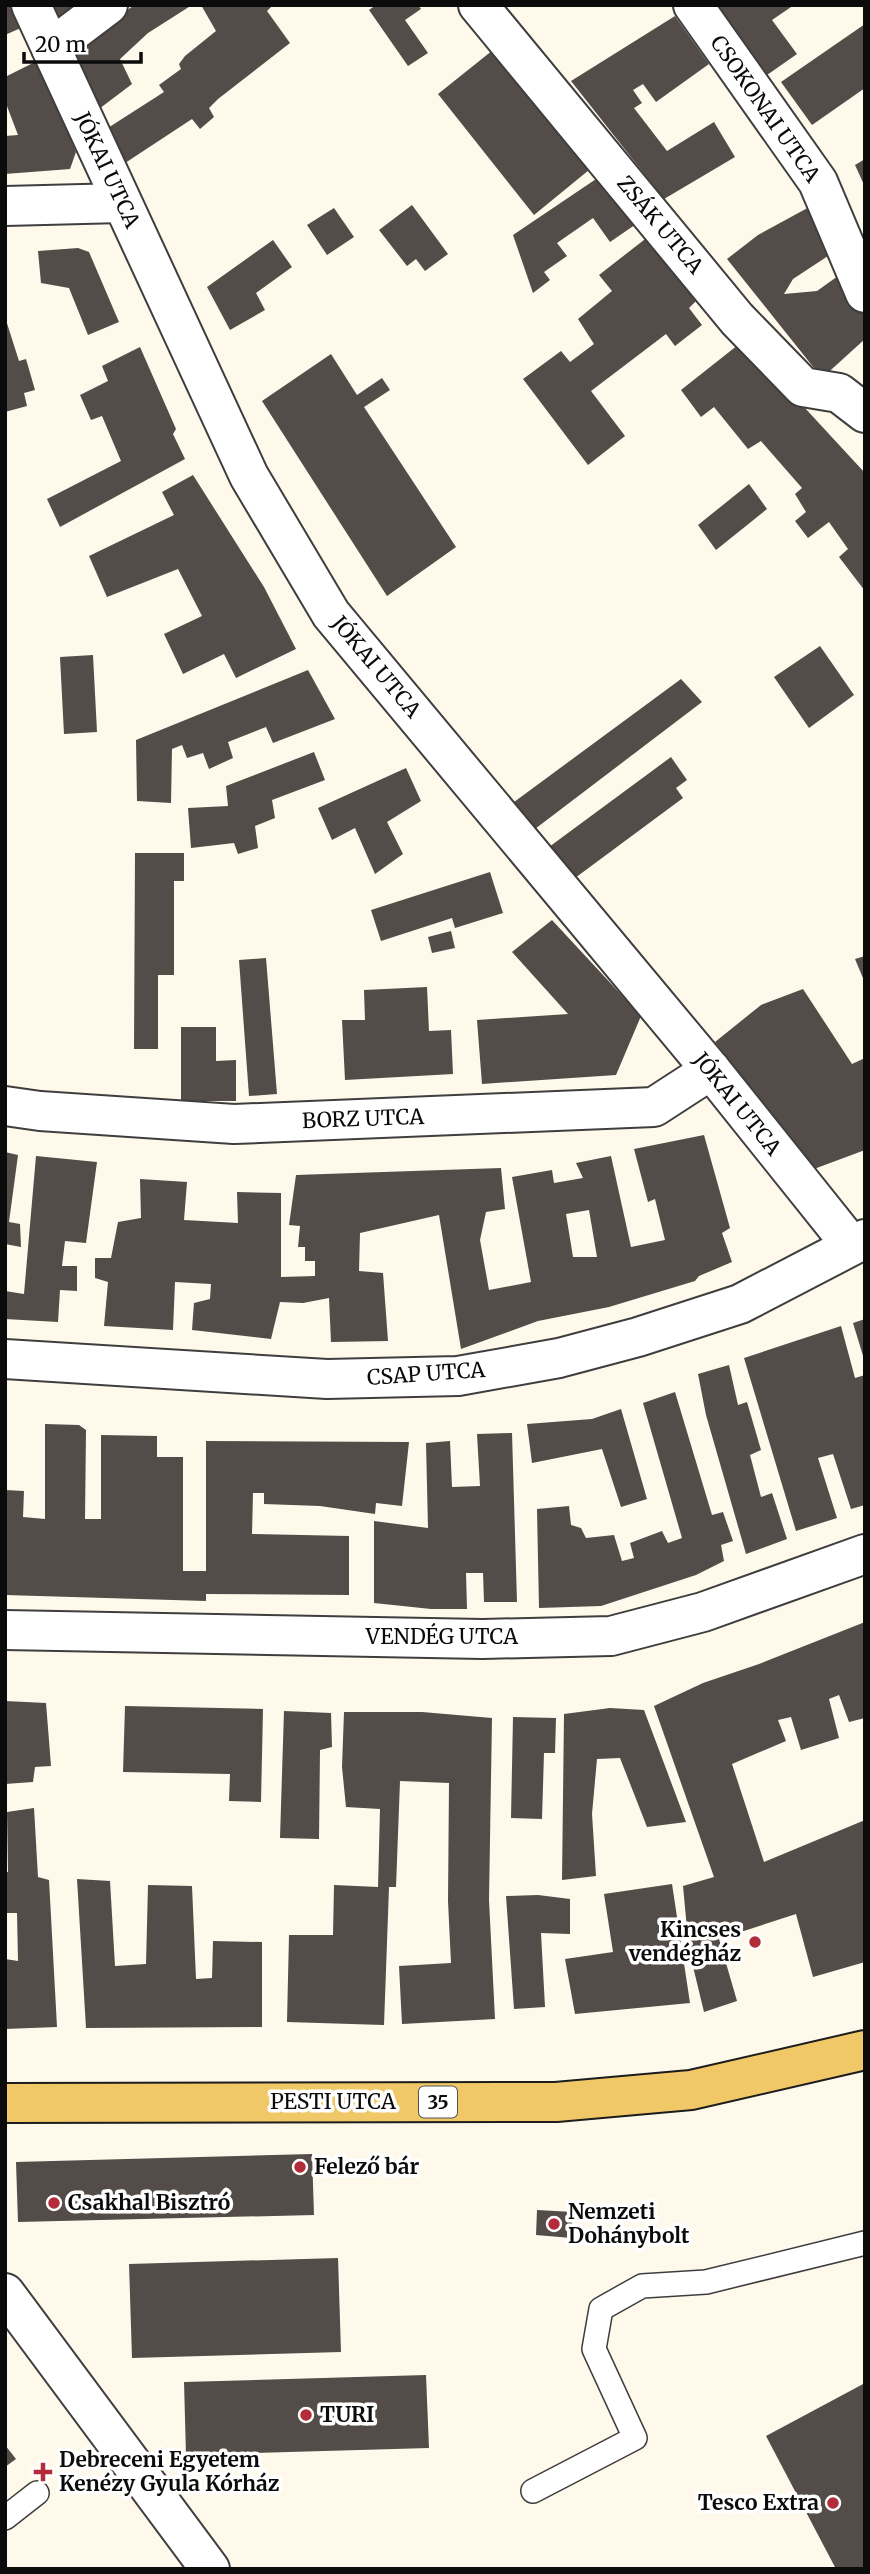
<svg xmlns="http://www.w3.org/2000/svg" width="870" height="2574" font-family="Merriweather,serif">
  <rect width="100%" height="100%" fill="#fef9ea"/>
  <!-- building -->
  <g fill="#534c48" fill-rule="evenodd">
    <polygon points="5,5 13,5 23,27 5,35"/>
    <polygon points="49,5 92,5 63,25"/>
    <polygon points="134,5 192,5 148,33 120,59 132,84 95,112 72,54"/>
    <polygon points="201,5 273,5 267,11 290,43 218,99 209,108 214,117 200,129 192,119 119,167 100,133 164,92 159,85 181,69 179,64 185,56 216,31"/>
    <polygon points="376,5 418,5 421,9 405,20 428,53 408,66 369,10"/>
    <polygon points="702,5 794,5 772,20 797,54 757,82"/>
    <polygon points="675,16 709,64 656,102 643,84 633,90 642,103 634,108 667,151 714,122 735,157 664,199 571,81"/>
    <polygon points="865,24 865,88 812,125 781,82"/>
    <polygon points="503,42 600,161 534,215 438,94"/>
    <polygon points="37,61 76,152 70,169 5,174 5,136 18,135 5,101 5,77"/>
    <polygon points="865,159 865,187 855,165"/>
    <polygon points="605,173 645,218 610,242 593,218 557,243 567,256 544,272 550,280 533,293 513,235"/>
    <polygon points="412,205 448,254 425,271 416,259 407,266 379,230"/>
    <polygon points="813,205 834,252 793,279 784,294 817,291 845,271 865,308 865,339 822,378 727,259 758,235"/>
    <polygon points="334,208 354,237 327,255 307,225"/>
    <polygon points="649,236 699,298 689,308 702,325 675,346 666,334 591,391 625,436 588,465 523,379 561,351 570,362 594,344 578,319 612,291 599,275"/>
    <polygon points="273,240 292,267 256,293 265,310 230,330 207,287"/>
    <polygon points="78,248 89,252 119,322 88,335 69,288 41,283 38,251"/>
    <polygon points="5,317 19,361 26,359 35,390 24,393 27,406 5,412"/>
    <polygon points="743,341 865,473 865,591 839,557 848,549 829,522 808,538 795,521 806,512 795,494 802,488 761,441 748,449 714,407 701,417 681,390"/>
    <polygon points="140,347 176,429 173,434 185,459 60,527 47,499 121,461 102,416 91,420 80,395 108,381 102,366"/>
    <polygon points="331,354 357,395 382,378 390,390 364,407 456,547 387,596 262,401"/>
    <polygon points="193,475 264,587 296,649 236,678 224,654 183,674 164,634 202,616 178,569 107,597 89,556 174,515 162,492"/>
    <polygon points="749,484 767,509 716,550 698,525"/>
    <polygon points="820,646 854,695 809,728 774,677"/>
    <polygon points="93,655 97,732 64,734 60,657"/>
    <polygon points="308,670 335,719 273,743 266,727 228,742 233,758 209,769 203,753 187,758 182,745 172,749 171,803 137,801 136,740"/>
    <polygon points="681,679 702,702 531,832 510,805"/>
    <polygon points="314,752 325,780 272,800 275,818 255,826 258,848 238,854 234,843 191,848 188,808 228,806 226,786"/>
    <polygon points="671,757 687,780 676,788 683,798 575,878 549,847"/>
    <polygon points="406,768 421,801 387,822 403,854 375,874 355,828 332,840 318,808"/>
    <polygon points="135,853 184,853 184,881 174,881 174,975 158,975 158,1049 134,1049"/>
    <polygon points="490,872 503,913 455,928 452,918 381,941 371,910"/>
    <polygon points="552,920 641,1016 616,1075 482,1084 477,1020 568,1014 512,952"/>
    <polygon points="451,931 455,948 432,953 428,937"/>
    <polygon points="865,956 865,983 855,959"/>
    <polygon points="266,958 277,1094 249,1096 239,960"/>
    <polygon points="427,987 429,1031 451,1030 453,1074 345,1080 342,1020 365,1020 364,990"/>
    <polygon points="803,989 852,1064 865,1058 865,1150 814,1169 715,1042 761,1005"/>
    <polygon points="181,1027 216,1027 216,1061 236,1060 236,1101 181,1101"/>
    <path d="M704 1135 730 1228 722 1233 732 1262 699 1276 695 1281 609 1307 538 1321 461 1349 439 1215 360 1233 359 1271 383 1273 388 1341 331 1342 329 1298 303 1303 280 1302 271 1339 192 1330 194 1303 210 1299 211 1284 175 1282 173 1330 104 1326 108 1282 95 1278V1258H111L118 1222 141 1218 140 1179 187 1182 184 1220 238 1223 237 1192 281 1193V1277L315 1276V1261H305V1247H298L300 1226 289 1225 296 1175 501 1168 505 1209 486 1212 480 1240 489 1290 531 1282 512 1177 552 1170 554 1183 583 1178 576 1163 611 1156 631 1247 665 1240 655 1199 648 1202 634 1149ZM589 1210 597 1257H573L566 1214Z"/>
    <polygon points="5,1152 18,1155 9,1222 20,1224 21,1247 5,1244"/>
    <polygon points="36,1156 97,1162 86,1243 65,1241 62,1266 77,1266 77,1291 60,1290 58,1322 5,1319 5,1291 24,1294"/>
    <polygon points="865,1319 865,1359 864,1359 853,1323"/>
    <polygon points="841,1326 855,1378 865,1375 865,1505 851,1509 833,1454 818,1458 837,1518 796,1531 744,1358"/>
    <polygon points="729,1365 738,1405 747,1402 761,1450 750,1455 761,1497 772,1493 787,1539 746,1554 706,1415 698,1374"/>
    <polygon points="675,1392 712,1515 723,1512 733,1541 721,1545 724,1561 696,1575 601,1606 539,1608 537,1509 569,1506 571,1525 581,1528 586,1538 614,1535 622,1561 634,1558 630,1543 662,1531 668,1543 682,1538 643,1403"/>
    <polygon points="621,1409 647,1499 621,1507 602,1449 532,1463 527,1424 592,1419"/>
    <polygon points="45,1424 79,1425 86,1430 85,1519 101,1519 101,1435 157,1436 157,1457 183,1457 183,1571 206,1571 206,1441 409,1442 402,1506 376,1503 375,1514 320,1506 264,1504 264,1493 253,1493 252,1534 349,1536 349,1595 206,1594 206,1601 5,1595 5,1490 24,1491 23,1517 45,1519"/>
    <polygon points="512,1433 517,1602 484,1602 483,1573 466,1573 467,1609 431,1609 374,1603 374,1521 428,1528 426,1443 450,1441 452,1487 480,1486 477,1434"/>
    <polygon points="865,1622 865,1718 849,1722 839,1695 829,1699 839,1738 801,1750 791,1717 778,1720 786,1741 732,1764 764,1862 865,1820 865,1962 813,1977 796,1914 719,1939 737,2001 704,2012 689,1950 683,1886 714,1877 654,1706 703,1683 759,1664"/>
    <polygon points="5,1701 46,1703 51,1766 35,1767 33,1782 5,1784"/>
    <polygon points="125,1706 263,1709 261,1802 229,1801 230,1774 123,1772"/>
    <polygon points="610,1708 644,1710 686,1822 647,1827 620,1758 597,1759 592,1814 596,1876 562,1880 564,1714"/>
    <polygon points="284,1711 331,1713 332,1747 320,1750 319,1839 280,1838"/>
    <polygon points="344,1712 422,1712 492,1718 489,1900 495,2019 402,2024 399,1966 451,1963 448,1901 449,1783 400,1781 396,1887 389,1887 384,2025 287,2022 289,1935 333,1935 334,1885 378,1887 380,1809 346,1807 342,1767"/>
    <polygon points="513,1717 556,1718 555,1753 544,1753 542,1819 511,1818"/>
    <polygon points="34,1808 38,1877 49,1880 57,2027 5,2029 5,1959 18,1961 17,1913 5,1913 5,1872 8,1872 7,1812"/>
    <polygon points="77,1879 110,1881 115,1966 146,1964 148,1885 192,1886 196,1979 212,1978 213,1941 262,1942 262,2027 86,2028"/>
    <polygon points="672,1884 690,2003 575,2014 565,1959 613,1952 604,1894"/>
    <polygon points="538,1895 570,1899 570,1934 541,1933 545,2007 514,2009 506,1896"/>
    <polygon points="312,2154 314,2215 18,2222 16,2162"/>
    <polygon points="537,2210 573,2212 571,2238 536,2235"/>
    <polygon points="338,2258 341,2352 132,2358 129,2264"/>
    <polygon points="426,2375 429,2448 186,2455 184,2382"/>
    <polygon points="865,2383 865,2569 836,2569 766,2436"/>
    <polygon points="5,2445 16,2459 5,2467"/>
  </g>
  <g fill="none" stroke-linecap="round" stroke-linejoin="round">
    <!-- service casing -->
    <g stroke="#3e3e3e" stroke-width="26">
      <g id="service">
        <polyline points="533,2491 635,2438 594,2349 601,2309 642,2286 706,2282 865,2243"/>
        <polyline points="5,2518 37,2493"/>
      </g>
    </g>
    <!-- minor casing -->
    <g stroke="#3e3e3e" stroke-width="42">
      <g id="minor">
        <polyline points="31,5 249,476 331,614 711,1070 851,1245"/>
        <polyline points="478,5 737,319 803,387 839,393 865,413"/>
        <polyline points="693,5 818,182 865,293"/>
        <polyline points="51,48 108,5"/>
        <polyline points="5,206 122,203"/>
        <polyline points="5,1106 40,1111 234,1124 654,1107 711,1070"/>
        <polyline points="5,1359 327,1379 458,1376 559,1358 638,1337 740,1304 865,1239"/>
        <polyline points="5,1630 483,1639 611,1636 703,1612 865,1554"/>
        <polyline points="5,2293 210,2569"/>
      </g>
    </g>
    <!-- primary casing -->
    <g stroke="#1c1c1c" stroke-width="42">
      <polyline id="primary" points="5,2103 556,2102 691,2090 865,2050"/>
    </g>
    <!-- service -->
    <use href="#service" stroke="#fff" stroke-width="23"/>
    <!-- minor -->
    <use href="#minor" stroke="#fff" stroke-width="38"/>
    <!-- primary -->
    <use href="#primary" stroke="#f0c867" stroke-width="38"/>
  </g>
  <!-- markers -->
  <g fill="#b22c39" stroke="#fff" stroke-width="2.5">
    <circle cx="755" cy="1942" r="7"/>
    <circle cx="300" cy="2167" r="7"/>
    <circle cx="54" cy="2203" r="7"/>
    <circle cx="554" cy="2224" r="7"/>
    <circle cx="306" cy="2415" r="7"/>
    <path d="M39.5 2461.5h7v7h7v7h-7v7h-7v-7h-7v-7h7z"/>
    <circle cx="833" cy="2503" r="7"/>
  </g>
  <g text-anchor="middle" stroke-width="7" stroke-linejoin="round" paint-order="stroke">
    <!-- shield labels -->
    <rect fill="#fff" stroke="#545454" stroke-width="2" x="419" y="2086.5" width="38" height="31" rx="5"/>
    <g font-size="19" font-weight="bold" fill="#0b0b0b">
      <text x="438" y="2109">35</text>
    </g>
    <!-- street labels -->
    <g font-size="21" fill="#0b0b0b" stroke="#fff">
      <text transform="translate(765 109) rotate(55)" y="7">CSOKONAI UTCA</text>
      <text transform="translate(107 170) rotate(65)" y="7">JÓKAI UTCA</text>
      <text transform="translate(660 225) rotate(50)" y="7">ZSÁK UTCA</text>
      <text transform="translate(376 667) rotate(50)" y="7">JÓKAI UTCA</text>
      <text transform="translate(737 1104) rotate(51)" y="7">JÓKAI UTCA</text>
      <text transform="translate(363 1119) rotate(-2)" y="7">BORZ UTCA</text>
      <text transform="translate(426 1374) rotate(-4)" y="7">CSAP UTCA</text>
      <text x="442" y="1644">VENDÉG UTCA</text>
      <text x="333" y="2109">PESTI UTCA</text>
    </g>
    <!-- poi labels -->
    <g font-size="21" font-weight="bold" fill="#0b0b0b" stroke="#fff" text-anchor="start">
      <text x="741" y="1937" text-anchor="end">Kincses<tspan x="741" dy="24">vendégház</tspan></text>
      <text x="314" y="2174">Felező bár</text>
      <text x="68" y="2210">Csakhal Bisztró</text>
      <text x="568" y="2219">Nemzeti<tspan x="568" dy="24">Dohánybolt</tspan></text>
      <text x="320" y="2422">TURI</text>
      <text x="59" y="2467">Debreceni Egyetem<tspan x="59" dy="24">Kenézy Gyula Kórház</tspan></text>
      <text x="819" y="2510" text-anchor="end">Tesco Extra</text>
    </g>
  </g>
  <!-- border -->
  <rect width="870" height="2574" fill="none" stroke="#0b0b0b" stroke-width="14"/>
  <!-- scale -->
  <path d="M24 52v10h117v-10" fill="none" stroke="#0b0b0b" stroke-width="3.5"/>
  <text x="35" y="52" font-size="21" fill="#0b0b0b" stroke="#ffffff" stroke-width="5" paint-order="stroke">20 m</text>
</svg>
